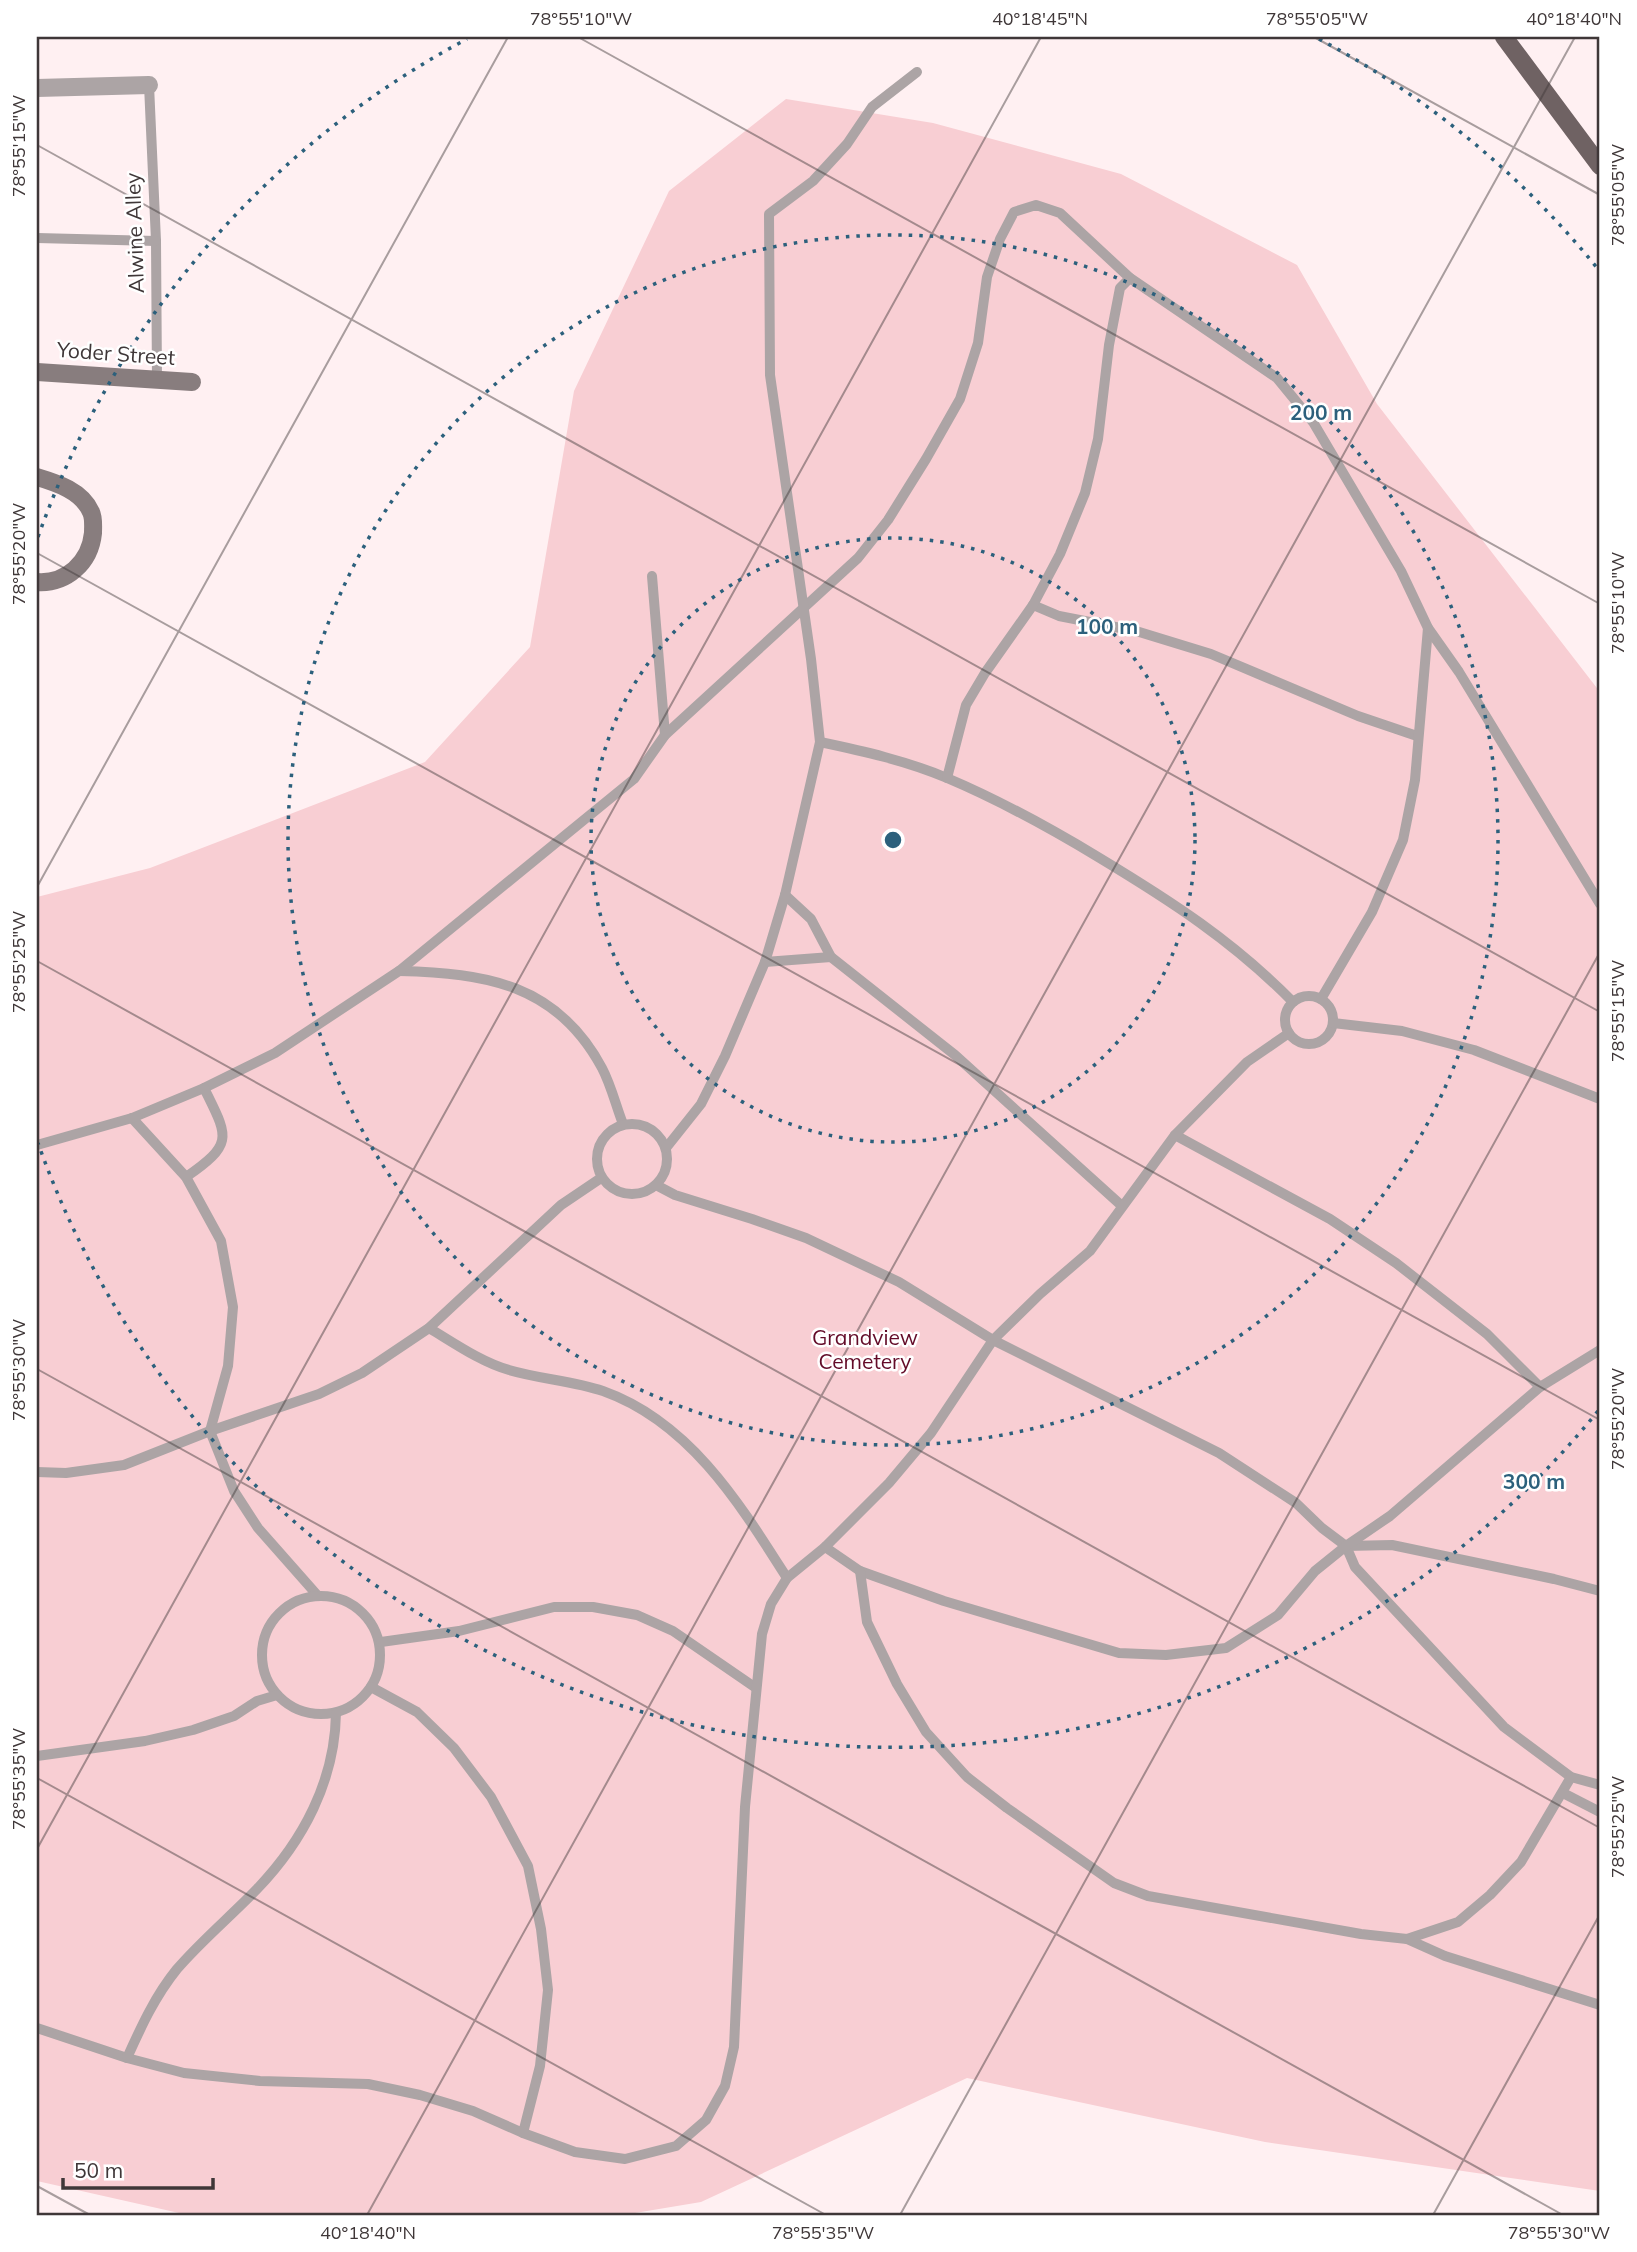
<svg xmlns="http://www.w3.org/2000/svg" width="1637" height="2252" font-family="Mulish,sans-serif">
  <rect width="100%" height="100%" fill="#fff0f2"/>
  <!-- green -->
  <polygon fill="#f8ced3" points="786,99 933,123 1121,174 1297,265 1377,404 1600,692 1600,2191 1265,2142 967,2078 701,2202 623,2215 188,2215 37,2181 37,897 150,868 425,762 530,647 574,391 669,191"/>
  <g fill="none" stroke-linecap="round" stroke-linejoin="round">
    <!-- lane -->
    <g stroke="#aca4a5" stroke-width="10">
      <polyline points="149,85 156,241 157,381"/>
      <polyline points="37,238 156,241"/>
      <polyline points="652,576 665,735"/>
      <polyline points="1033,605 1059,616 1136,631 1211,654 1358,716 1417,736"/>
      <path d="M820 742C863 751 907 761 947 778 999 800 1050 828 1098 857 1171 901 1233 941 1293 1002"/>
      <polyline points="947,778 966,705 985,673 1033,605 1060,554 1085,493 1098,439 1109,345 1120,288 1130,278"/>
      <polyline points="785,895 811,919 831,957 955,1055 1122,1206"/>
      <polyline points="765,962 831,957"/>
      <path d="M399 971C486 973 557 984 602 1068 611 1085 616 1106 623 1124"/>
      <circle cx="1309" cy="1020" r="24"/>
      <polyline points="1321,999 1372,912 1403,840 1415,780 1428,628"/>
      <polyline points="1333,1023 1402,1031 1474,1050 1600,1099"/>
      <polyline points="132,1118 186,1177 221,1241 233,1307 228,1366 210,1431 234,1491 258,1528 318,1596"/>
      <circle cx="632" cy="1159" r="35"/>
      <polyline points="1175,1135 1330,1219 1396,1263 1487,1334 1540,1387"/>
      <polyline points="37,1145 132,1118 204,1088 275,1053 399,971 634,779 665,735 858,558 888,520 926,459 960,399 978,343 987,277 1000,239 1014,212 1036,205 1060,213 1130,278 1277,378 1313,422 1401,571 1428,628 1459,672 1600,904"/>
      <polyline points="666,1148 701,1104 725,1056 765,962 785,895 820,742 811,659 770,375 769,214 813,181 847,144 872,107 917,72"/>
      <path d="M186 1177C235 1143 228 1137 204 1088"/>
      <polyline points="656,1185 675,1195 752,1219 806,1238 899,1282 993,1340 1219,1453 1296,1503 1322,1528 1346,1546 1355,1567 1504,1727 1571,1777 1600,1785"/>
      <path d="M429 1328C454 1343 481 1362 509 1370 540 1379 573 1381 603 1391 690 1422 740 1504 787 1578"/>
      <polyline points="37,1472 66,1473 124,1465 210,1431 319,1394 362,1373 429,1328 561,1205 601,1178"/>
      <polyline points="1346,1546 1392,1545 1554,1579 1600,1591"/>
      <polyline points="825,1547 860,1571 944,1601 1119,1653 1166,1655 1226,1648 1278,1615 1315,1571 1346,1546 1390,1516 1540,1387 1600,1350"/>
      <polyline points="860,1571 867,1622 897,1684 926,1732 967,1777 1007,1808 1114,1883 1148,1896 1361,1934 1407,1939 1458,1922 1490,1895 1521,1862 1571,1777"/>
      <circle cx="321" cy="1655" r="59"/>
      <polyline points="381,1642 459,1631 554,1607 593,1607 637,1615 673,1631 756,1688"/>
      <polyline points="371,1687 417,1712 454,1748 491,1797 528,1866 541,1929 548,1990 540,2066 523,2133"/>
      <polyline points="37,1756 145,1741 193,1730 234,1716 257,1701 277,1695"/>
      <polyline points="1563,1793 1600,1812"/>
      <polyline points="1407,1939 1445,1956 1600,2005"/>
      <polyline points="37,2028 127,2058 184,2073 260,2081 368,2084 420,2095 473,2111 523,2133 575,2152 625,2159 676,2146 706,2120 725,2086 734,2047 745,1807 762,1634 771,1604 787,1578 825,1547 889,1483 931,1433 993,1340 1040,1294 1090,1251 1175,1135 1247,1062 1289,1033"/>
      <path d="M127 2058C141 2027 155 1996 177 1969 201 1941 231 1916 257 1889 303 1841 335 1781 336 1713"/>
    </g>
    <!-- street -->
    <polyline stroke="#aca4a5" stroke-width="18" points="37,88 149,85"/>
    <!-- secondary -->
    <g stroke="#887d7e" stroke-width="18">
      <polyline points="37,372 192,382"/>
      <path d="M37 477C57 483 82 491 91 512 94 518 93 527 93 533 90 563 66 584 37 582"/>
    </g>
    <!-- primary -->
    <polyline stroke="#6f6263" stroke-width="18" points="1504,37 1600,166"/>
  </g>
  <!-- ticks -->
  <path fill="none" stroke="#3f3738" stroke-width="2" stroke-opacity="0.45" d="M578 37 1600 604M1314 37 1600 195M37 145 1600 1012M37 553 1600 1420M37 887 508 37M37 961 1600 1828M37 1369 1563 2215M37 1778 826 2215M37 1849 1041 37M37 2186 90 2215M367 2215 1575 37M900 2215 1600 952M1433 2215 1600 1914"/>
  <!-- distance rings -->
  <g fill="none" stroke="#2c607c" stroke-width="3.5" stroke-dasharray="3.5 7">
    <circle cx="893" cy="840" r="302"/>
    <circle cx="893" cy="840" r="605"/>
    <path d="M1598 1411A907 907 0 0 1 38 1143M38 537A907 907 0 0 1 467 39M1319 39A907 907 0 0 1 1598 269"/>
  </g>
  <g text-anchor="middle" stroke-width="5" stroke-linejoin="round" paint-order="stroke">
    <!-- street labels -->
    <g font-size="21" fill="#3f3738" stroke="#fff">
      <text transform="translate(135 233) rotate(-92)" y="7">Alwine Alley</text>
      <text transform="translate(116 354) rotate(4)" y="7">Yoder Street</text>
    </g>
    <!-- park labels -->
    <g font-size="21" fill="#630b28" stroke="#fff">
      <text x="865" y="1345">Grandview<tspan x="865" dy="24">Cemetery</tspan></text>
    </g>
  </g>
  <circle cx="893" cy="840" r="10" fill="#2c607c" stroke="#fff" stroke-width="3.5"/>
  <g font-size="21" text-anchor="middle" font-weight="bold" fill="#2c607c" stroke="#fff" stroke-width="5" stroke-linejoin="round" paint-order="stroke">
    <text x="1321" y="420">200 m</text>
    <text x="1107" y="634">100 m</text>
    <text x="1534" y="1489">300 m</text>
  </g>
  <!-- border -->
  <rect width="1637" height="2252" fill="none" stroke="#ffffff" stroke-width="77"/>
  <!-- scale -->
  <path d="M63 2178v10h150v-10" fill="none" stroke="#3f3738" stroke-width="3.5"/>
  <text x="74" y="2178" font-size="21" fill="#3f3738" stroke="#ffffff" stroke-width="5" paint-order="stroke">50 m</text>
  <rect x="38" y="38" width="1560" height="2176" fill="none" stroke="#3f3738" stroke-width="2.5"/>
  <g font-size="18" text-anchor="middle" fill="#3f3738">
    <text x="581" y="25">78°55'10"W</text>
    <text x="1040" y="25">40°18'45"N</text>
    <text x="1317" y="25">78°55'05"W</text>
    <text x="1574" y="25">40°18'40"N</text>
    <text transform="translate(19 146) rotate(-90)" y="6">78°55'15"W</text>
    <text transform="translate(1618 195) rotate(-90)" y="6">78°55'05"W</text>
    <text transform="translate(19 554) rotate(-90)" y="6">78°55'20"W</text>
    <text transform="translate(1618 603) rotate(-90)" y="6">78°55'10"W</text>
    <text transform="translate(19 962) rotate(-90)" y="6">78°55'25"W</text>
    <text transform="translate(1618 1011) rotate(-90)" y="6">78°55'15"W</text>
    <text transform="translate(19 1370) rotate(-90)" y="6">78°55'30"W</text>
    <text transform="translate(1618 1419) rotate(-90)" y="6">78°55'20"W</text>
    <text transform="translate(19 1779) rotate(-90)" y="6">78°55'35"W</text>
    <text transform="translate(1618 1827) rotate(-90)" y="6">78°55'25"W</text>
    <text x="368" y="2239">40°18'40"N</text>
    <text x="823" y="2239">78°55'35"W</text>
    <text x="1559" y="2239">78°55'30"W</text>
  </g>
</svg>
